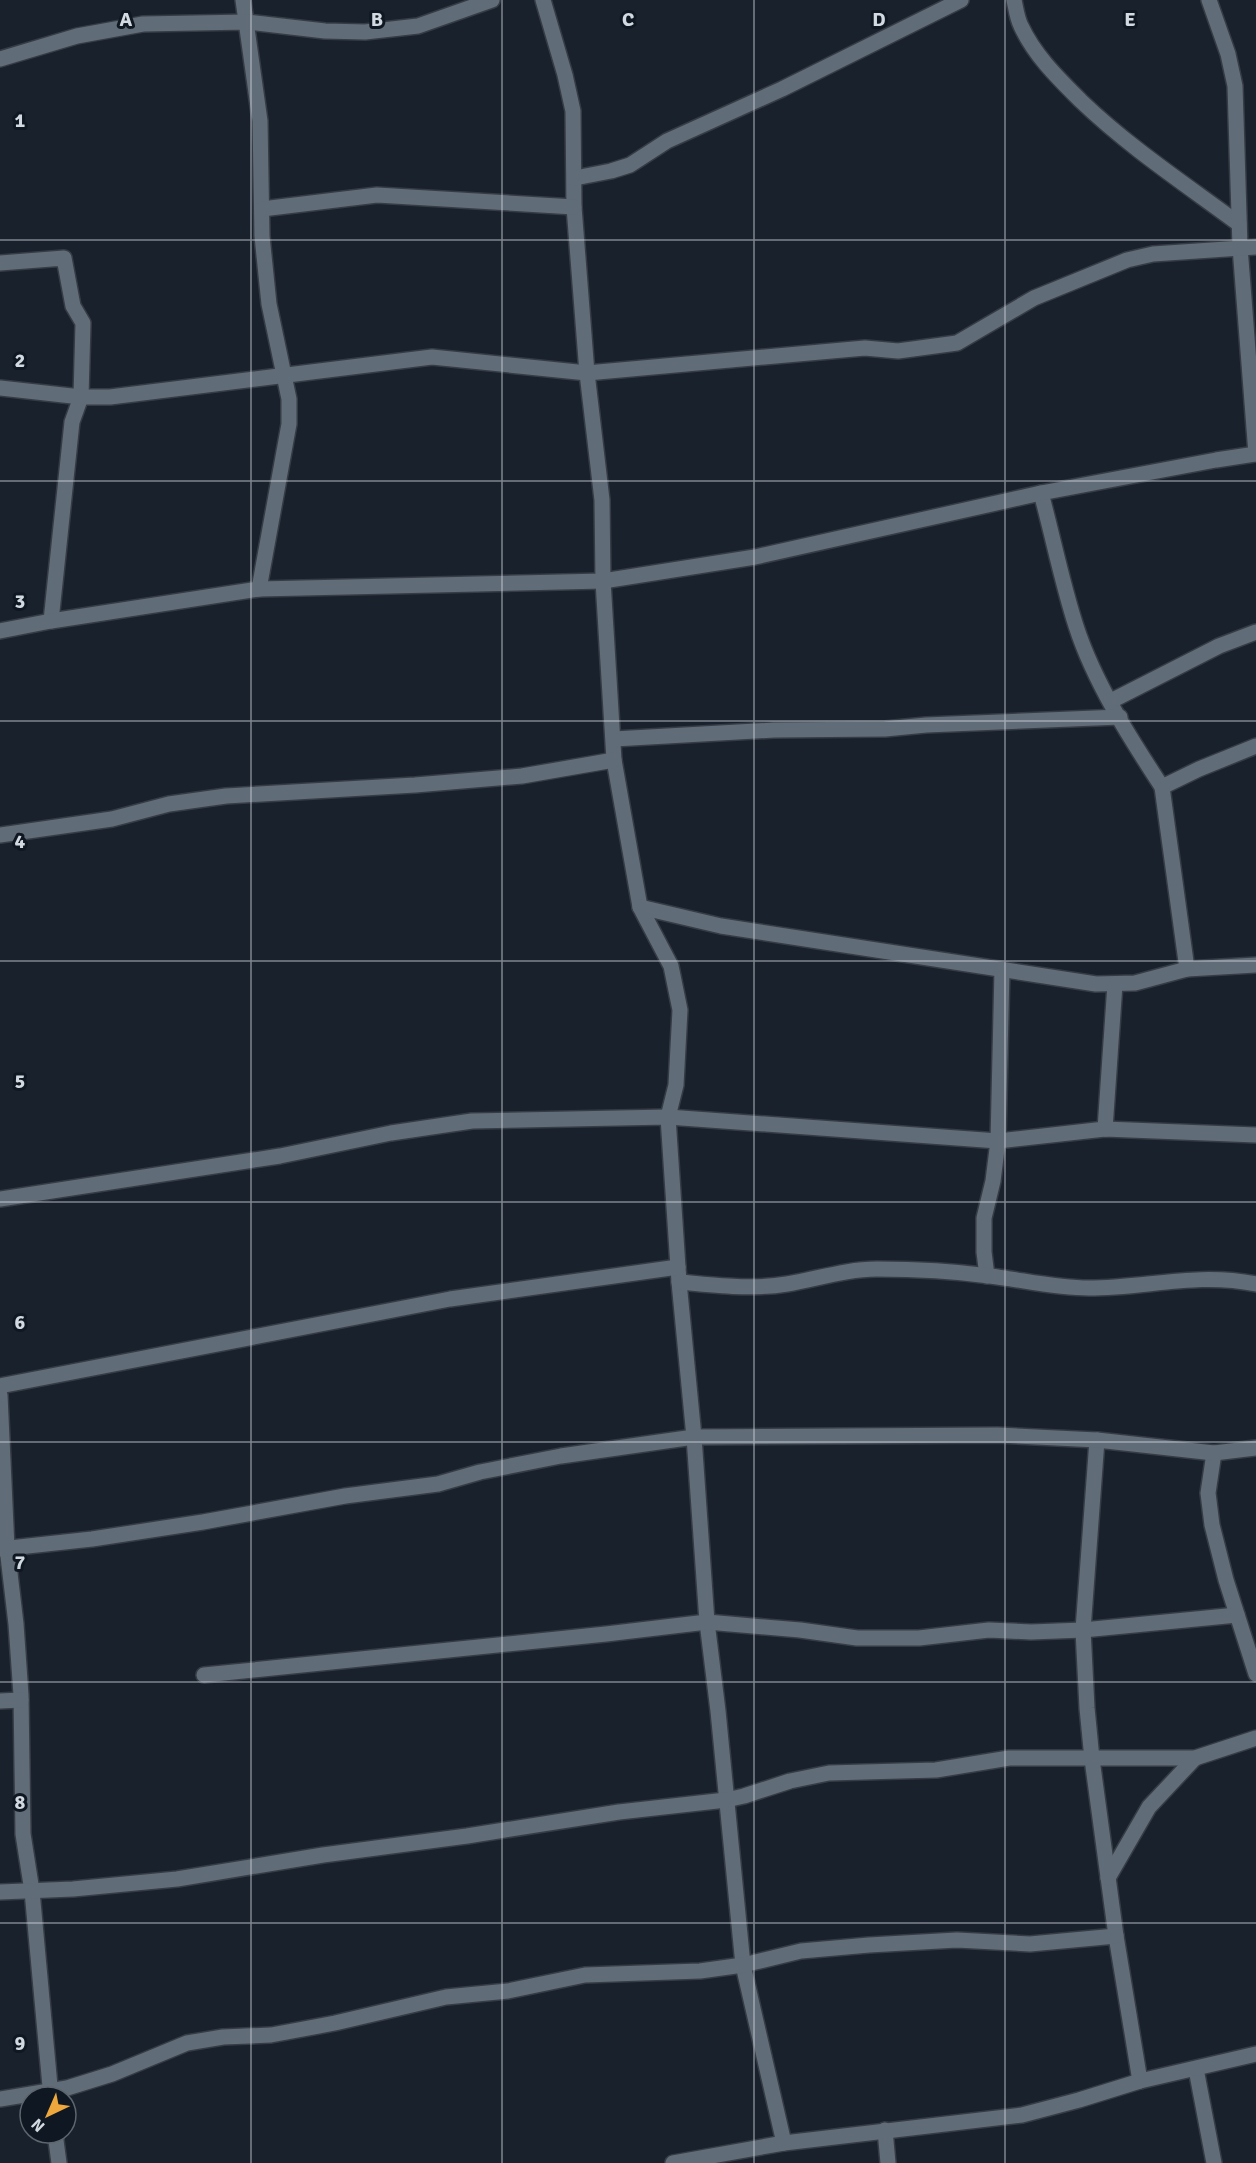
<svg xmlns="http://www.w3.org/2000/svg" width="1256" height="2163" font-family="Signika,sans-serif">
  <rect width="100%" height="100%" fill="#18212c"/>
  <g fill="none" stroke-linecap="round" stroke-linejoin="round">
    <!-- minor casing -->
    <g stroke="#363c45" stroke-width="18">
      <g id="minor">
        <polyline points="243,0 260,121 262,236 269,304 289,399 289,424 259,589"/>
        <polyline points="543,0 565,75 573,111 574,207 587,373 602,500 603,581 614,760 640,907 671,966 680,1010 676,1085 668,1117 679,1282 694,1437 707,1622 718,1711 743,1965 784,2143"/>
        <path d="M1014 0C1016 9 1017 18 1021 26 1035 56 1058 78 1081 101 1129 147 1185 184 1239 224"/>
        <polyline points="1209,0 1228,54 1235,86 1240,247 1256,454"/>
        <polyline points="0,59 77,36 143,24 247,22 325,31 365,32 418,26 492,0"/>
        <polyline points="575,178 611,171 630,165 667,141 782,89 961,0"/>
        <polyline points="262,209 377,195 574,207"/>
        <polyline points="0,263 64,258 73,306 83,323 81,397 0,388"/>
        <path d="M1041 493C1053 537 1062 583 1076 626 1094 682 1130 738 1162 787L1199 769 1256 746"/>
        <polyline points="51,621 72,422 81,397 110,397 432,357 587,373 865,348 898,351 957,343 1034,298 1127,260 1153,254 1256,247"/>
        <polyline points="0,631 51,621 259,589 603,581 755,557 1041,493 1216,460 1256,454"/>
        <polyline points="1111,701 1219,646 1256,632"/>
        <polyline points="614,739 774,730 885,729 926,725 1120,717"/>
        <polyline points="1162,787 1187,969"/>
        <polyline points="0,835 112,819 169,804 226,796 415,785 522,776 614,760"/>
        <polyline points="640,907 721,926 1096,984 1135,983 1187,969 1256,965"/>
        <polyline points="1105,1129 1115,984"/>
        <polyline points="0,1199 280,1156 391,1133 472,1121 668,1117 998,1141 1105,1129 1256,1135"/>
        <polyline points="987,1276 984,1252 984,1218 993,1181 998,1141 1002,970"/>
        <path d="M679 1282C715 1285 751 1290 787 1284 817 1279 846 1269 877 1269 914 1269 953 1271 990 1276 1023 1280 1056 1288 1089 1288 1147 1288 1196 1272 1256 1284"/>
        <polyline points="0,1386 450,1299 678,1267"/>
        <polyline points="0,1395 7,1548 16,1624 21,1695 23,1834 32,1891 51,2097"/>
        <polyline points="1097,1440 1083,1630 1087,1708 1092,1759 1116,1936 1140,2081"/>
        <polyline points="1214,1453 1208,1493 1212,1525 1226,1580 1256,1674"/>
        <polyline points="0,1549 92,1539 203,1522 345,1496 438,1484 480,1472 561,1456 694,1437 998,1435 1097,1440 1214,1453 1256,1448"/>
        <polyline points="204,1675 606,1634 707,1622 800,1630 857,1638 919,1638 989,1630 1031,1632 1083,1630 1237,1615"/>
        <polyline points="0,1701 21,1700"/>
        <polyline points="1108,1878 1149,1807 1195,1758"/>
        <polyline points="0,1892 73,1889 177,1879 323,1855 467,1836 619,1812 726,1800 744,1796 790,1781 829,1773 936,1770 1009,1758 1195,1758 1256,1738"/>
        <polyline points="1196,2069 1214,2163"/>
        <polyline points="0,2099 67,2088 112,2074 187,2043 223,2037 271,2035 335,2023 446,1997 508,1991 585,1975 700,1971 743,1965 801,1951 869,1945 957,1940 1030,1944 1116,1936"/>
        <polyline points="885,2130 888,2163"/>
        <polyline points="55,2133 59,2163"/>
        <polyline points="673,2163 784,2143 1022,2115 1079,2100 1140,2081 1256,2054"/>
      </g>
    </g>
    <!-- minor -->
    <use href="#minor" stroke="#616c79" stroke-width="15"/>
  </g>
  <!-- grid -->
  <path fill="none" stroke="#d3d9e0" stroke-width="1.5" stroke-opacity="0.55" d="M251 0V2163M502 0V2163M754 0V2163M1005 0V2163M0 240H1256M0 481H1256M0 721H1256M0 961H1256M0 1202H1256M0 1442H1256M0 1682H1256M0 1923H1256"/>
  <g font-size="20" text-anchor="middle" font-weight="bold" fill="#d3d9e0" stroke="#0f1822" stroke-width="6" stroke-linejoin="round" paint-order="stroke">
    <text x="126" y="26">A</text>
    <text x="377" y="26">B</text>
    <text x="628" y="26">C</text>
    <text x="879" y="26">D</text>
    <text x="1130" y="26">E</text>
    <text x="20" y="127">1</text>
    <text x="20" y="367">2</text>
    <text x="20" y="608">3</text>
    <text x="20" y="848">4</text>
    <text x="20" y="1088">5</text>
    <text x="20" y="1329">6</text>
    <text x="20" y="1569">7</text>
    <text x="20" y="1809">8</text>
    <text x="20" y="2050">9</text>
  </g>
  <!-- north arrow -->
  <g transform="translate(48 2115) rotate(224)"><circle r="28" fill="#0f1822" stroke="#5d656e" stroke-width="1.5"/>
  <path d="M0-4.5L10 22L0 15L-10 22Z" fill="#eea73d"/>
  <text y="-9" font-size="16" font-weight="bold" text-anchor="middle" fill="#d3d9e0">N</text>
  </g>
</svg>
